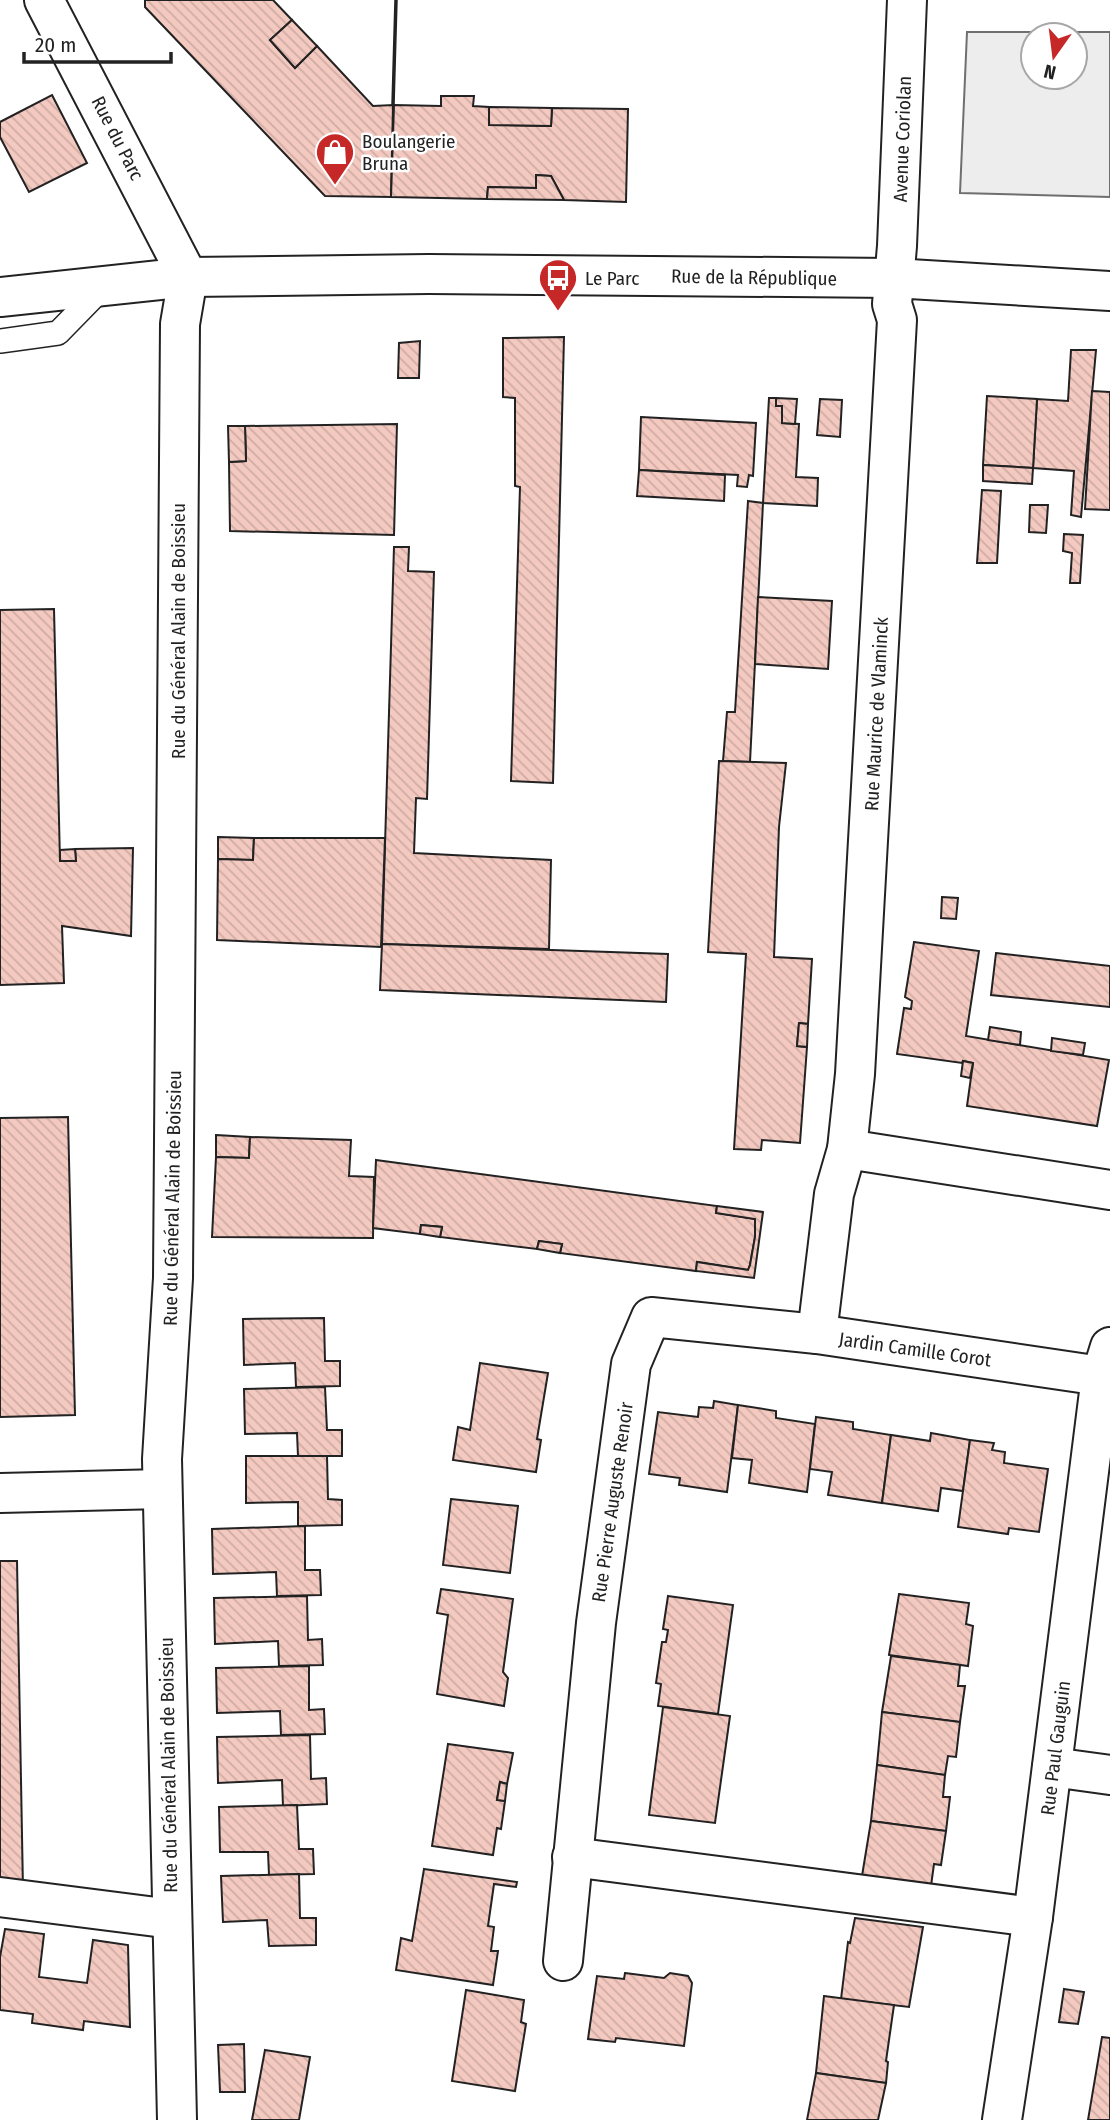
<svg xmlns="http://www.w3.org/2000/svg" width="1110" height="2120" font-family="'Fira Sans Condensed',sans-serif">
  <defs>
    <pattern id="building-back-hatch" width="6" height="6" patternUnits="userSpaceOnUse" patternTransform="scale(1.75)"><rect width="6" height="6" fill="#f3c9c0"/><path d="M-1 5l2 2M0 0l6 6M5-1l2 2" fill="none" stroke="#d0aca5"/></pattern>
  </defs>
  <rect width="100%" height="100%" fill="#fff"/>
  <!-- parking -->
  <path fill="#ededed" stroke="#6f6f6f" stroke-width="2" fill-rule="evenodd" d="M967 32H1110V197L960 193ZM1033 35H1075V77H1033Z"/>
  <!-- building -->
  <g fill="url(#building-back-hatch)" stroke="#222" stroke-width="2">
    <polygon points="145,0 273,0 292,20 270,40 295,68 317,46 373,106 393,105 391,197 325,196 145,7"/>
    <polygon points="292,20 317,46 295,68 270,40"/>
    <polygon points="52,95 87,163 29,192 0,137 0,122"/>
    <polygon points="441,96 474,96 473,106 489,107 489,125 551,126 552,108 628,109 626,202 564,200 551,176 536,175 536,188 488,187 487,199 391,197 394,105 441,106"/>
    <polygon points="489,107 552,108 551,126 489,125"/>
    <polygon points="536,175 551,176 564,200 487,199 488,187 536,188"/>
    <polygon points="564,337 553,783 511,781 520,487 515,486 515,398 503,397 503,338"/>
    <polygon points="420,341 419,378 398,378 399,343"/>
    <polygon points="1071,350 1096,350 1081,517 1071,515 1074,471 1033,468 1037,399 1068,401"/>
    <polygon points="1092,391 1110,392 1110,510 1085,509"/>
    <polygon points="987,396 1037,399 1033,468 983,465"/>
    <polygon points="769,398 776,398 776,406 782,406 782,423 799,424 796,477 818,478 817,506 763,503"/>
    <polygon points="776,398 797,399 795,424 782,423 782,406 776,406"/>
    <polygon points="820,399 842,400 840,437 817,435"/>
    <polygon points="641,417 756,423 753,476 749,475 747,487 737,486 738,475 639,470"/>
    <polygon points="397,424 394,535 230,531 229,462 246,461 245,426"/>
    <polygon points="228,426 245,426 246,461 229,462"/>
    <polygon points="983,465 1033,468 1032,484 983,481"/>
    <polygon points="639,470 725,475 724,501 637,496"/>
    <polygon points="982,490 1001,491 997,563 977,563"/>
    <polygon points="748,501 763,503 750,762 723,761 727,712 735,712"/>
    <polygon points="1030,505 1048,505 1046,533 1029,532"/>
    <polygon points="1064,534 1083,535 1080,583 1070,583 1072,553 1063,551"/>
    <polygon points="394,547 409,547 408,571 434,572 427,799 416,798 414,853 551,860 549,949 382,944"/>
    <polygon points="758,597 832,601 828,669 755,664"/>
    <polygon points="54,609 60,861 76,861 75,849 133,848 131,936 62,926 64,983 0,985 0,610"/>
    <polygon points="719,761 786,763 779,827 774,957 812,959 808,1024 799,1023 797,1046 807,1047 800,1143 762,1140 761,1150 734,1149 746,954 708,952"/>
    <polygon points="218,837 254,838 253,860 218,859"/>
    <polygon points="254,838 385,838 381,947 217,940 218,859 253,860"/>
    <polygon points="75,849 76,861 60,861 60,850"/>
    <polygon points="942,897 958,898 956,919 941,918"/>
    <polygon points="914,942 979,951 966,1036 1109,1060 1097,1126 967,1106 973,1063 963,1061 962,1063 897,1054 904,1008 911,1009 912,1001 905,997"/>
    <polygon points="382,944 668,954 666,1002 380,990"/>
    <polygon points="996,953 1110,966 1110,1007 991,995"/>
    <polygon points="799,1023 808,1024 807,1047 797,1046"/>
    <polygon points="990,1027 1021,1032 1020,1045 988,1040"/>
    <polygon points="1052,1038 1085,1043 1083,1055 1051,1051"/>
    <polygon points="963,1061 973,1063 970,1078 961,1076"/>
    <polygon points="68,1117 75,1415 0,1417 0,1118"/>
    <polygon points="216,1135 250,1137 249,1158 216,1157"/>
    <polygon points="250,1137 351,1140 349,1176 374,1177 373,1238 212,1237 216,1157 249,1158"/>
    <polygon points="376,1160 717,1206 716,1213 755,1219 755,1237 750,1265 748,1270 697,1262 696,1271 560,1253 562,1244 539,1241 537,1249 440,1237 442,1227 421,1225 420,1234 373,1228"/>
    <polygon points="717,1206 763,1212 754,1278 696,1271 697,1262 748,1270 750,1265 755,1237 755,1219 716,1213"/>
    <polygon points="421,1225 442,1227 440,1237 420,1234"/>
    <polygon points="539,1241 562,1244 560,1253 537,1249"/>
    <polygon points="324,1318 325,1361 340,1361 340,1386 296,1387 295,1363 244,1365 243,1319"/>
    <polygon points="480,1363 548,1373 537,1439 541,1440 536,1472 453,1460 458,1427 470,1430"/>
    <polygon points="325,1387 327,1430 342,1430 342,1456 298,1456 297,1433 245,1434 244,1389"/>
    <polygon points="714,1401 738,1405 727,1492 679,1485 680,1478 649,1474 658,1412 698,1417 699,1407 713,1408"/>
    <polygon points="738,1405 776,1411 776,1418 815,1424 807,1492 749,1483 752,1460 732,1458"/>
    <polygon points="816,1417 853,1422 853,1429 891,1435 882,1503 828,1495 832,1472 810,1469"/>
    <polygon points="931,1433 970,1440 963,1491 941,1488 938,1511 882,1503 891,1435 930,1441"/>
    <polygon points="970,1440 994,1443 992,1450 1005,1452 1004,1463 1048,1469 1039,1532 1009,1528 1008,1534 958,1527"/>
    <polygon points="246,1456 327,1456 328,1499 342,1500 342,1525 298,1526 298,1502 246,1503"/>
    <polygon points="451,1499 518,1506 510,1573 443,1565"/>
    <polygon points="305,1526 305,1570 320,1570 321,1595 277,1596 276,1572 213,1574 212,1529"/>
    <polygon points="0,1561 17,1561 23,1890 0,1887"/>
    <polygon points="441,1589 513,1599 503,1672 508,1678 504,1706 437,1694 448,1615 437,1613"/>
    <polygon points="899,1594 969,1603 966,1624 973,1626 968,1666 889,1655"/>
    <polygon points="307,1596 308,1640 322,1639 323,1665 279,1666 278,1641 215,1644 214,1598"/>
    <polygon points="668,1596 733,1605 718,1714 658,1706 661,1684 656,1683 662,1642 666,1642 668,1630 663,1629"/>
    <polygon points="891,1656 960,1665 958,1686 965,1686 960,1722 882,1712"/>
    <polygon points="309,1666 309,1710 324,1709 325,1734 281,1735 280,1711 217,1713 216,1668"/>
    <polygon points="663,1707 730,1716 715,1823 649,1815"/>
    <polygon points="882,1712 960,1722 956,1757 948,1756 945,1775 877,1765"/>
    <polygon points="310,1735 311,1779 326,1778 327,1804 283,1806 282,1780 218,1783 217,1737"/>
    <polygon points="448,1744 513,1753 507,1784 500,1782 497,1800 505,1801 501,1829 497,1828 493,1855 432,1846"/>
    <polygon points="877,1765 945,1775 943,1797 950,1797 946,1831 871,1821"/>
    <polygon points="500,1782 507,1784 505,1801 497,1800"/>
    <polygon points="297,1805 299,1849 313,1849 314,1874 269,1875 268,1852 220,1852 219,1807"/>
    <polygon points="871,1821 946,1831 941,1865 934,1864 931,1886 862,1876"/>
    <polygon points="424,1869 517,1882 516,1887 494,1884 488,1926 494,1927 491,1951 498,1951 493,1985 396,1970 401,1938 412,1941"/>
    <polygon points="299,1874 300,1918 316,1918 316,1945 269,1946 267,1920 223,1922 221,1876"/>
    <polygon points="855,1918 923,1927 909,2007 841,1999 848,1942 850,1943"/>
    <polygon points="5,1929 44,1934 39,1977 87,1983 93,1940 128,1945 130,2027 84,2021 83,2030 32,2023 33,2014 0,2010 0,1957"/>
    <polygon points="625,1973 664,1978 670,1973 688,1976 692,1983 684,2046 616,2038 615,2042 588,2039 597,1976 624,1979"/>
    <polygon points="1064,1989 1084,1992 1078,2024 1059,2022"/>
    <polygon points="466,1990 524,2000 521,2022 526,2024 515,2091 452,2081"/>
    <polygon points="824,1996 894,2005 886,2061 888,2062 886,2083 816,2073"/>
    <polygon points="1102,2037 1110,2038 1110,2120 1088,2120"/>
    <polygon points="244,2044 245,2092 220,2092 218,2045"/>
    <polygon points="265,2050 310,2057 299,2120 252,2120"/>
    <polygon points="816,2073 886,2083 878,2120 807,2120"/>
  </g>
  <g fill="none" stroke-linecap="round" stroke-linejoin="round">
    <!-- lane casing -->
    <g stroke="#222" stroke-width="26">
      <polyline id="lane" points="0,341 58,333 103,287"/>
    </g>
    <!-- street casing -->
    <g stroke="#222" stroke-width="42">
      <g id="street">
        <polyline points="44,0 188,277 180,324 173,1278 162,1459 177,2120"/>
        <polyline points="907,0 897,246 892,304 897,320 855,1074 847,1149 834,1194 817,1334 1101,1376"/>
        <polyline points="847,1149 1110,1190"/>
        <polyline points="0,1493 162,1489"/>
        <polyline points="1052,1767 1110,1775"/>
        <polyline points="572,1857 1033,1917"/>
        <polyline points="0,1897 172,1919"/>
        <polyline points="563,1961 596,1623 631,1364 651,1317 817,1334"/>
        <polyline points="1002,2120 1033,1917 1101,1376 1110,1347"/>
      </g>
    </g>
    <!-- secondary casing -->
    <g stroke="#222" stroke-width="42">
      <polyline id="secondary" points="0,297 188,277 429,274 893,278 1110,291"/>
    </g>
    <!-- lane -->
    <use href="#lane" stroke="#fff" stroke-width="23"/>
    <!-- street -->
    <use href="#street" stroke="#fff" stroke-width="38"/>
    <!-- secondary -->
    <use href="#secondary" stroke="#fff" stroke-width="38"/>
    <!-- wall -->
    <polyline stroke="#222" stroke-width="3.5" points="393,105 396,0"/>
  </g>
  <!-- icons -->
  <defs>
    <g id="shop-pin" transform="scale(2.0125)"><path d="M0 17L-7.5 6A9.5 9.5 0 1 1 7.5 6Z" fill="#c62828" stroke="#fff"/><path d="M-5-2.5h2.3a2.7 3.5 0 0 1 5.4 0H5L5.5 6h-11ZM-1.5-2.5h3a1.5 2.3 0 0 0-3 0Z" fill="#fff"/></g>
    <g id="bus-pin" transform="scale(2.0125)"><path d="M0 17L-7.5 6A9.5 9.5 0 1 1 7.5 6Z" fill="#c62828" stroke="#fff"/><path d="M-5-6H5V4H4V6H2V4H-2V6H-4V4H-5ZM-3.5-4V0h7V-4ZM-3.5 1.2v1.5H-2V1.2ZM2 1.2v1.5H3.5V1.2Z" fill="#fff"/></g>
  </defs>
  <g fill-rule="evenodd">
    <use href="#shop-pin" x="335" y="152"/>
    <use href="#bus-pin" x="558" y="278"/>
  </g>
  <g text-anchor="middle" stroke-width="5" stroke-linejoin="round" paint-order="stroke">
    <!-- street labels -->
    <g font-size="19" fill="#222" stroke="#fff">
      <text transform="translate(118 138) rotate(63)" y="7">Rue du Parc</text>
      <text transform="translate(902 139) rotate(-88)" y="7">Avenue Coriolan</text>
      <text transform="translate(754 277) rotate(1)" y="7">Rue de la République</text>
      <text transform="translate(178 631) rotate(-90)" y="7">Rue du Général Alain de Boissieu</text>
      <text transform="translate(876 714) rotate(-87)" y="7">Rue Maurice de Vlaminck</text>
      <text transform="translate(172 1198) rotate(-89)" y="7">Rue du Général Alain de Boissieu</text>
      <text transform="translate(915 1349) rotate(8)" y="7">Jardin Camille Corot</text>
      <text transform="translate(612 1502) rotate(-82)" y="7">Rue Pierre Auguste Renoir</text>
      <text transform="translate(1055 1748) rotate(-83)" y="7">Rue Paul Gauguin</text>
      <text transform="translate(168 1765) rotate(-91)" y="7">Rue du Général Alain de Boissieu</text>
    </g>
    <!-- poi labels -->
    <g font-size="19" fill="#222" stroke="#fff" text-anchor="start">
      <text x="362" y="148">Boulangerie<tspan x="362" dy="22">Bruna</tspan></text>
      <text x="585" y="285">Le Parc</text>
    </g>
  </g>
  <!-- north arrow -->
  <g transform="translate(1054 56) rotate(194)"><circle r="33" fill="#ffffff" stroke="#a7a7a7" stroke-width="2"/>
  <path d="M0-5L12 26L0 18L-12 26Z" fill="#c62828"/>
  <text y="-10" font-size="19" font-weight="bold" text-anchor="middle" fill="#222222">N</text>
  </g>
  <!-- scale -->
  <path d="M24 52v10h147v-10" fill="none" stroke="#222222" stroke-width="3.5"/>
  <text x="35" y="52" font-size="21" fill="#222222" stroke="#ffffff" stroke-width="5" paint-order="stroke">20 m</text>
</svg>
